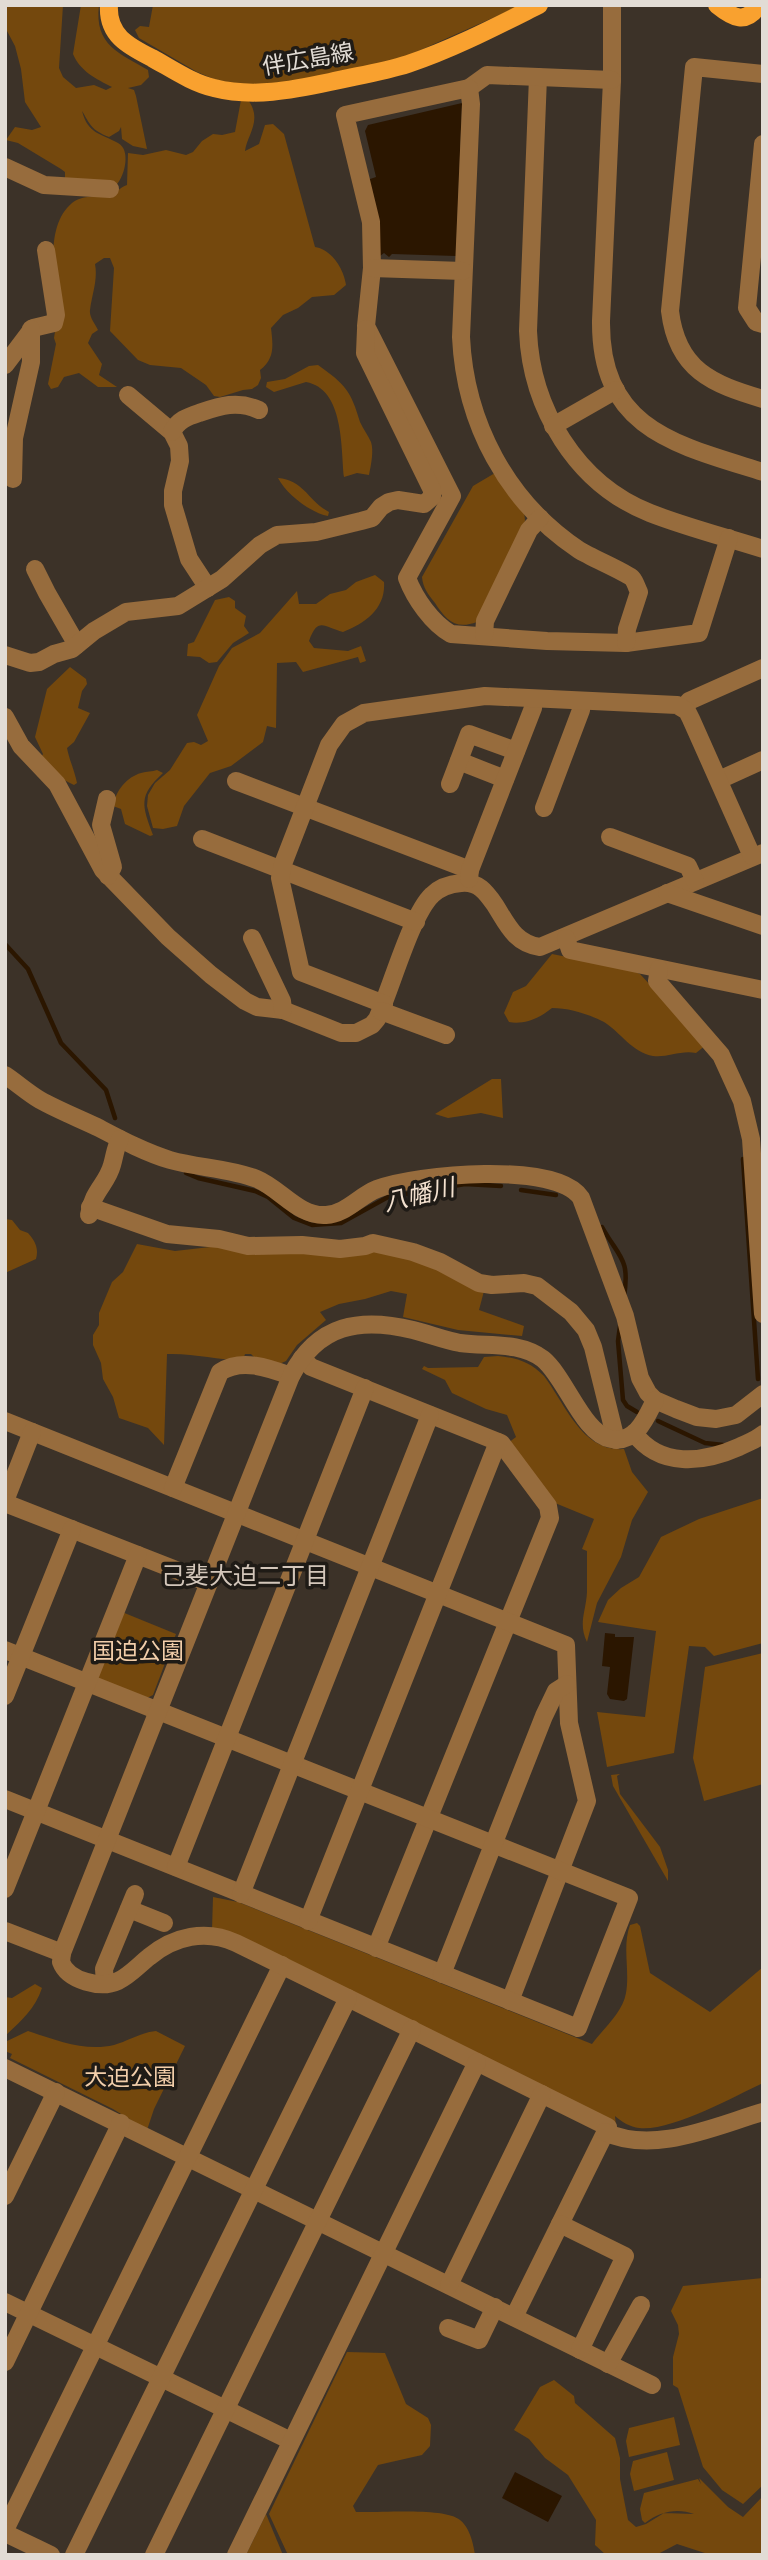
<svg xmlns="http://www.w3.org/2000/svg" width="768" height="2560" font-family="Roboto,'Noto Sans JP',sans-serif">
  <rect width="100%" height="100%" fill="#3c3228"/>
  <!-- green -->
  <g fill="#74480d">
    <path d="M7 5H63L59 68 63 77 76 88 94 85 106 90 112 87C96 79 80 71 73 54L81 5H99C94 46 120 53 148 70L149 77 141 85 128 88 134 90 136 96 147 149 133 146 122 139 121 127 119 131 109 137C91 130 90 124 82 111 88 134 100 133 118 143 131 150 125 175 117 184L65 178V172L61 169 18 143 6 140 15 127 32 130 41 127 25 102 21 69 15 46 7 31Z"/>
    <polygon points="153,5 522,5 407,56 331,79 251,87 214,79 197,72 139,38 135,30 140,26 149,27"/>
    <path d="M241 100H248C263 120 247 135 245 151L259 144 265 125 273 124 284 134 315 247C331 249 344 269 346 285L334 295 312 297 298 308 283 315 271 328C273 346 275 358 260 370L261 378 258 385 252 389 243 390 220 397 214 396 206 385 181 368 150 365 138 360 110 331 114 268 110 258H104L95 264C98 280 92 294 90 310 89 317 95 324 98 330L92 334 88 343 102 364 99 375 117 387H98L79 373 64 377 58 387 51 389 48 384 56 344 54 338C62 298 38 232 72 203 83 194 97 198 109 195 116 194 120 187 127 185L128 153 143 155 166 150 186 155 193 152 202 141 213 134 222 135 235 132Z"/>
    <path d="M318 365C345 384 351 391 360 422 363 429 368 435 371 442 374 451 371 465 369 475L357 473 344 477C341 447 344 389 306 382L274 392 266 387 267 382 285 379 309 366Z"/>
    <path d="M495 473 524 510 525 521 477 622C455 630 446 620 435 603 428 594 423 588 422 577L473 486Z"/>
    <path d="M278 478C304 480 308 501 329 512L328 516C311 513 286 494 278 478Z"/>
    <path d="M375 575 384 582C386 608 366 623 343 632 324 627 318 616 309 641L314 648 348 651 361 646 366 661 360 663 358 657 303 672 296 662 277 663 276 728 267 726 263 742 231 766 210 773 184 806 177 826 163 829 153 828 147 806 148 795 155 783 170 770 187 743 194 742 201 745 208 741 197 715 219 666 232 648 260 633 297 591 299 604H316L330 594 346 590 356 582Z"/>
    <polygon points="229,597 235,601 235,608 246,616 244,626 249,633 233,643 217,662 209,663 200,657 187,656 188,644 194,642 215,600"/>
    <path d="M70 667 86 679 87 684 82 691 78 708 90 713 74 742 67 748C69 759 75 772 77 783L74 785 64 780 41 758 43 754 35 737 47 689Z"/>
    <path d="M157 770 163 773C138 796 142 805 153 835L150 836 125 824 121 809 113 806C116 790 127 777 141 773 147 771 152 772 157 770Z"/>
    <path d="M552 954 628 969 640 974 706 1045 696 1053C680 1050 667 1058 653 1056 633 1053 620 1032 604 1022 588 1014 569 1008 552 1008 540 1018 524 1025 509 1022L504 1013 513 992 526 986Z"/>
    <polygon points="492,1079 501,1079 503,1118 481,1113 448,1118 435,1114"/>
    <path d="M5 1219 12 1220 20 1230 28 1233C35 1241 39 1248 36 1259L5 1273Z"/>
    <path d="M137 1244 175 1251 210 1247 214 1244 381 1250 444 1270 484 1291 479 1310 524 1326 522 1336 458 1330 403 1317 407 1294 391 1291 365 1299 339 1304 320 1312 326 1320 297 1345 286 1361 277 1365 255 1358 251 1354H245L243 1360C217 1360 193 1353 167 1354L164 1445 148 1428 119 1418 113 1397 103 1379 101 1363 93 1345V1335L99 1325V1313L112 1282 123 1272Z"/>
    <path d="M498 1356C517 1358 530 1362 544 1376 566 1405 582 1452 624 1449L632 1472 648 1492 632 1520 621 1557 597 1603 587 1642C578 1623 586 1612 587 1592 587 1578 587 1565 587 1551L582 1549 594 1519 555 1503 508 1443 516 1437 507 1415 486 1409 452 1393 445 1380 422 1369 424 1366 428 1368 478 1367 484 1357Z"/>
    <polygon points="763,1498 763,1643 714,1656 705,1647 689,1646 674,1753 607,1767 597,1712 645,1717 656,1631 598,1622 608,1600 621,1588 639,1577 661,1537 699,1519"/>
    <polygon points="122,1612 176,1634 153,1695 145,1699 100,1681 97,1673"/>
    <polygon points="763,1653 763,1784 704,1801 693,1758 705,1667"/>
    <polygon points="620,1774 617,1776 620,1794 660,1847 668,1870 668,1881 613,1786 611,1775"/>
    <path d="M213 1897 238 1902 592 2044C603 2029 623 2012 626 1993 630 1970 622 1947 630 1925L637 1923 640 1926 650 1973 710 2012 763 1967V2083C733 2097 670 2132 639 2128 630 2127 622 2122 615 2116L616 2126 212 1930Z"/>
    <path d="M35 1984 42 1988C35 2009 21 2021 5 2036V1997L12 1998Z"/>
    <path d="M28 2031C56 2040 85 2052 114 2045 128 2041 142 2032 156 2031L185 2046 154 2109 147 2130 113 2109 10 2058 12 2054 5 2051V2042Z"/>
    <polygon points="763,2278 763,2485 743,2504 722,2490 703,2467 678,2388 673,2385 673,2357 679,2334 678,2325 671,2311 683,2286"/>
    <path d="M347 2352 385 2353 406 2404 428 2418 431 2425 430 2446 422 2455 378 2465 353 2506 356 2512C379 2513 445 2507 460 2520 470 2528 473 2543 475 2555H288L269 2514Z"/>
    <path d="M554 2380 574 2396 575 2403 615 2438 620 2458V2479L628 2520 636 2527 646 2524 664 2513 694 2514C678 2508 660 2511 645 2523L642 2520 640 2509 644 2493 698 2479 701 2484 699 2478 728 2507 743 2517 763 2496V2555H711L677 2544 656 2555 605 2554 595 2545 596 2520 568 2475 545 2458 529 2439 514 2430 540 2387Z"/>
    <polygon points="674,2417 680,2445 629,2457 626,2441 629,2428"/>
    <polygon points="667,2452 674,2480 634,2491 630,2474 633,2461"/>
    <polygon points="266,2514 283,2555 246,2555"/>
  </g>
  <!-- water -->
  <g fill="#2b1600">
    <polygon points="462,103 456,256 392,254 389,257 384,253 380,256 367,180 376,177 365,131 368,125"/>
    <polygon points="605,1633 615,1634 615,1637 634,1637 627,1699 624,1701 610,1699 607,1694 610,1667 602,1666"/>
    <polygon points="515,2472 562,2496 548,2522 502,2498"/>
  </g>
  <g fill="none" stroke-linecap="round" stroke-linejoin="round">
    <!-- stream -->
    <g stroke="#2b1600" stroke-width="4.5">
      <polyline points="5,944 28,969 61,1043 106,1090 115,1118"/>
      <polyline points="743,1159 758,1379"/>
      <polyline points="186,1173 198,1178 255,1191 268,1197 294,1218 312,1225 341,1223 388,1197 465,1184 501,1186"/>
      <polyline points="521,1190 556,1195"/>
      <path d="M602 1227C620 1259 630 1258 624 1297"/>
      <polyline points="620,1326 618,1341 623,1400 627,1406 637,1412"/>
      <polyline points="658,1421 705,1443 723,1445"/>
    </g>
    <!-- minor -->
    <g stroke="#976c3d" stroke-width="18">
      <path d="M612 5V80L601 321C600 430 677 445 763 472"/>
      <path d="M763 74 694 67 670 311C677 370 712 384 763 399"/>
      <path d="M538 77 528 331C531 408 576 484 650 513 686 527 725 537 763 549"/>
      <path d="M612 80 487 75 469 88 345 115 371 222 372 268 366 326 452 496 407 578C415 599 432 623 451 634L547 641 626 643 699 633 729 538"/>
      <path d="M469 88 471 104 461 337C465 423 507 502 579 550 590 557 627 573 632 578 635 581 637 588 639 592L627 629 626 643"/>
      <polyline points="763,144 747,308 756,322 763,324"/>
      <polyline points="5,167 44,185 110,189"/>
      <polyline points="372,268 463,271"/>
      <polyline points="5,365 33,328 54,323 56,315 46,250"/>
      <polyline points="128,395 172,432 179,446 180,461 173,491 173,505 189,559 208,588"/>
      <polyline points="553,426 616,390"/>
      <path d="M172 432C178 420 187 417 199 413 220 406 237 400 259 410"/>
      <polyline points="13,479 14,438 31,362 31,329"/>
      <polyline points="35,569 47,593 77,645"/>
      <polyline points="484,635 485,621 529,530 540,518"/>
      <polyline points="5,655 30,663 39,662 54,654 72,649 94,631 126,612 178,606 222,579 260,545 277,535 316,532 361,521 372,518 381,507 389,502 398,500 424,504 432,497 432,490 365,353 366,329"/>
      <polyline points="683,708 689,701 763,668"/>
      <path d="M5 717 21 746 57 784 103 870 168 937 211 975 245 1001 257 1007 283 1010 341 1033H356L372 1025 377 1019C391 989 411 915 432 895 440 887 450 884 461 883 478 881 486 892 495 905 507 924 515 944 540 947L763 853"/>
      <polyline points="459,761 505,779"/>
      <polyline points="719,780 763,760"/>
      <polyline points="236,781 470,870"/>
      <polyline points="450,784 469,734 516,751"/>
      <polyline points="107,799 101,825 113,867 108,876"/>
      <polyline points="544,808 581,710 582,701"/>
      <polyline points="610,837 688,866 695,881"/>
      <polyline points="202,839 416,922"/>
      <polyline points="469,879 470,870 533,708 534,699"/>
      <polyline points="667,893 763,926"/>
      <polyline points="252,938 282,1001 283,1010"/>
      <polyline points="566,938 570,950 763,990"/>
      <polyline points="659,969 657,981 721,1055 742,1101 751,1139 763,1314"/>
      <polyline points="384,1004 301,972 280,878 283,864 329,745 344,724 364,713 485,696 677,705 687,711 691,719 752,856"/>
      <polyline points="381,1011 446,1035"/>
      <path d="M5 1075C17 1083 28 1093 40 1100 58 1110 78 1118 97 1127 120 1139 144 1152 170 1160 198 1168 230 1168 257 1179 281 1189 299 1217 326 1215 346 1214 359 1196 377 1189 416 1174 557 1161 581 1198L625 1316 640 1378 648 1393 655 1400 676 1409 697 1417 716 1419 736 1415 763 1394"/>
      <polyline points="90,1207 167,1234 219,1239 248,1246 302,1245 340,1249 365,1246 373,1243 413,1252 440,1262 479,1283 492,1285 524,1283 537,1286 571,1312 586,1330 593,1347 616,1440"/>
      <path d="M89 1215C93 1190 107 1184 112 1165 115 1155 115 1148 120 1139"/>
      <polyline points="302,1358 311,1367 501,1443 548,1506 550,1518 376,1948"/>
      <polyline points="5,1421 566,1645 569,1723 587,1801 510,2001"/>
      <path d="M634 1433C660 1468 703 1463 739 1447 747 1443 756 1440 763 1434"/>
      <path d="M173 1488 220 1372C242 1358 269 1368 291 1376"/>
      <polyline points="5,1501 32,1432"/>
      <polyline points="5,1503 209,1583"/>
      <polyline points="5,1650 629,1898 578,2028 5,1799"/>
      <polyline points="5,1696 72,1529"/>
      <polyline points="176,1867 365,1388"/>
      <polyline points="5,1889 138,1555"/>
      <polyline points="241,1894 430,1415"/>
      <polyline points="129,1909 164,1923"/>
      <polyline points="308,1921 498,1442"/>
      <polyline points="5,1931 62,1953"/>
      <polyline points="442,1974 544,1716 556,1691 567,1684"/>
      <polyline points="105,1984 104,1969 135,1894"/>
      <polyline points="348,1998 608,2127 514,2317"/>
      <polyline points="5,2068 652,2385"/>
      <path d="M605 2132C654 2155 715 2126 763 2112"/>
      <polyline points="5,2196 56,2092"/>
      <polyline points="560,2224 625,2256 580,2350"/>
      <polyline points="449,2285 542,2094"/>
      <polyline points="5,2302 291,2441"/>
      <polyline points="448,2328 479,2340 495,2307"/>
      <polyline points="5,2362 121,2123"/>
      <polyline points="608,2364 641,2305"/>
      <polyline points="5,2530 282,1965"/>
      <polyline points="5,2533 51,2555"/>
      <path d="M74 2555 348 1998 236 1943C206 1929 174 1936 149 1957 139 1965 129 1976 118 1981 101 1989 68 1981 61 1962L62 1953 291 1376C318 1324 360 1317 413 1330 429 1334 444 1340 460 1343 488 1347 519 1341 543 1359 566 1378 583 1434 611 1439 636 1444 646 1418 655 1400"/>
      <polyline points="154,2555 412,2029"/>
      <polyline points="236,2555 477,2062"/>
    </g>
    <!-- major -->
    <g stroke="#f9a12f" stroke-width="18">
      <path d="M109 5C107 35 128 46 152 58 172 69 192 83 214 88 253 98 292 90 330 82 356 76 383 72 408 64 453 49 497 26 539 5"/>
      <path d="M717 5C733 18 746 25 759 5"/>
    </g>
  </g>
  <g text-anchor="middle" stroke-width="7" stroke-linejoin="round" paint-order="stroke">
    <!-- street labels -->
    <g font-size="23" fill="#e2dcd5" stroke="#1f1b16">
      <text transform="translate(308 59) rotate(-10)" y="8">伴広島線</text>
    </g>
    <!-- park labels -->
    <g font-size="23" fill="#f2ceaa" stroke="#1f1b16">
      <text x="138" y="1659">国迫公園</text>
      <text x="130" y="2085">大迫公園</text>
    </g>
    <!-- water labels -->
    <g font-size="24" font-style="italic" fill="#f3e1cf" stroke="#1f1b16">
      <text transform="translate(419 1195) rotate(-13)" y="8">八幡川</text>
    </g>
    <!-- neighbourhood labels -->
    <g font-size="24" fill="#d3c6ba" stroke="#1f1b16">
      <text x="245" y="1584">己斐大迫二丁目</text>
    </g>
  </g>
  <!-- border -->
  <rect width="768" height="2560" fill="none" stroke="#e2dcd5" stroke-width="14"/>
</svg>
